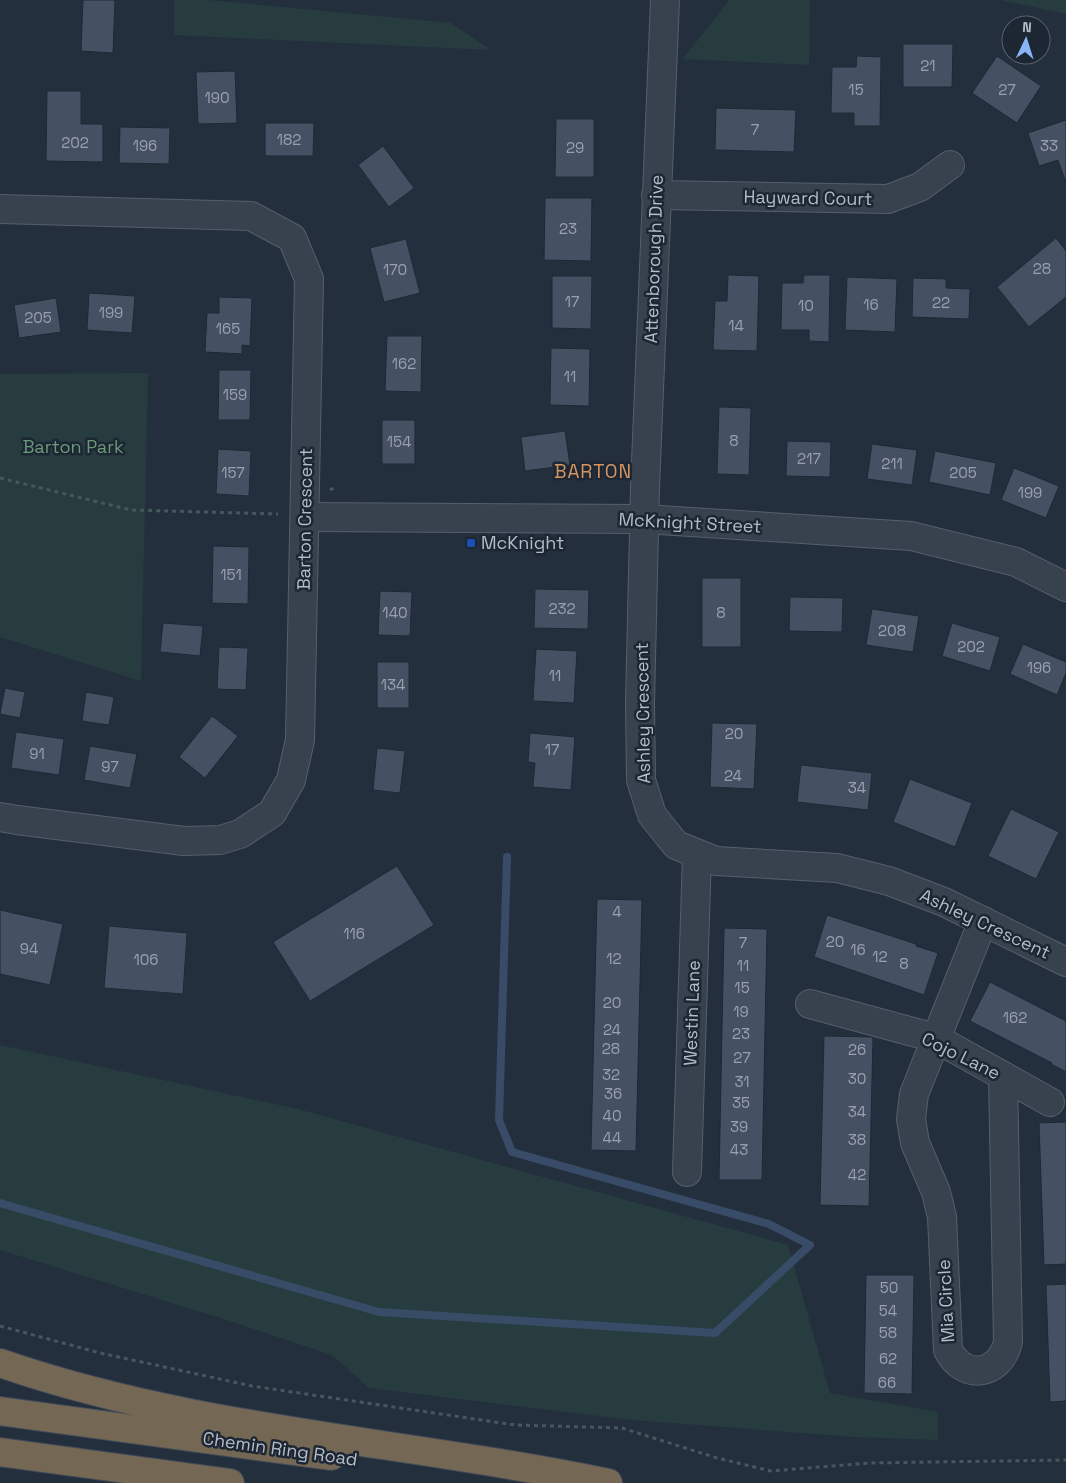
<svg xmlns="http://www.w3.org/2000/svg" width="1066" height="1483" font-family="'Space Grotesk',sans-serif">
  <rect width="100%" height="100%" fill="#242f3e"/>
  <!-- green -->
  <g fill="#263c3f">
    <polygon points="174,0 208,0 451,23 491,50 174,35"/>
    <polygon points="729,0 810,0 809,65 683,59"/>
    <polygon points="1001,0 1066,0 1066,14"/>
    <polygon points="148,373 141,681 0,637 0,374"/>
    <polygon points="0,1045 298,1109 788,1245 830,1393 938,1412 938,1440 854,1437 632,1420 369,1388 332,1355 230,1321 0,1250"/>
  </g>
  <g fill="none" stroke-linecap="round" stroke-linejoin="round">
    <!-- stream -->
    <polyline stroke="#394c67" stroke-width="8" points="0,1203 379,1312 715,1333 810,1245 769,1224 512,1152 499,1120 507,857"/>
  </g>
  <!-- building -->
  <g fill="#455162" stroke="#1f2835">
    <polygon points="83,0 115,0 113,53 81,51"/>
    <polygon points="903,44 953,44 952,87 903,87"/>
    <polygon points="857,56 881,57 880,126 854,126 854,113 831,113 832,67 856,67"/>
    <polygon points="997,56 1041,86 1017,123 972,93"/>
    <polygon points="235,71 237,123 198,124 196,72"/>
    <polygon points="47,91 81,91 81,124 103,124 103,162 46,161"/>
    <polygon points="716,108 796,110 794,152 715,150"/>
    <polygon points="556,119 594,119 594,177 555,177"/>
    <polygon points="1066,120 1066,183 1058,160 1039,166 1028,133"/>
    <polygon points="265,123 314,123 313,156 265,156"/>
    <polygon points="120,127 170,128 169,164 119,163"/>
    <polygon points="383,146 414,188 389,207 358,165"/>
    <polygon points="545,198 592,198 591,261 544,260"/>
    <polygon points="1056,238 1066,251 1066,297 1029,327 997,287"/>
    <polygon points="406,239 420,293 384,302 370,248"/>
    <polygon points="728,275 759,276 757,351 713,350 715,301 727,301"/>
    <polygon points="804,275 830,275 829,342 809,341 809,330 781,330 782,283 803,283"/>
    <polygon points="552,276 592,276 591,329 552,328"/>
    <polygon points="847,277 897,279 895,332 845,330"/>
    <polygon points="913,278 946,279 946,288 970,289 969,319 912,317"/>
    <polygon points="89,293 135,296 132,333 87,330"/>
    <polygon points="219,297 252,298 250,346 242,345 242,354 205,352 207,313 219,313"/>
    <polygon points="56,298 61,332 19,338 14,305"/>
    <polygon points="387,336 422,336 421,392 385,391"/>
    <polygon points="551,348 590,349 589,406 550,405"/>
    <polygon points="219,370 251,370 250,420 218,420"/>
    <polygon points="719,407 751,408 749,475 717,474"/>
    <rect x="382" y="420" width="33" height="44"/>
    <polygon points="565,431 570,465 525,471 521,437"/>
    <polygon points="787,441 831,442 830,477 786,476"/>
    <polygon points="872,444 917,450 912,485 867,479"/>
    <polygon points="218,449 251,451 249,496 216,494"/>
    <polygon points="935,451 996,463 990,495 929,482"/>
    <polygon points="1014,468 1059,486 1046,518 1001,500"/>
    <polygon points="213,546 249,547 248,604 212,603"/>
    <rect x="702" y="578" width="39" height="69"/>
    <polygon points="535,589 589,590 588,629 534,628"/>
    <polygon points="380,591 412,592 410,636 378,635"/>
    <polygon points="790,597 843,598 842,632 789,631"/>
    <polygon points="872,609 919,616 913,652 866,645"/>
    <polygon points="163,623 203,626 200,656 160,652"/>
    <polygon points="952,623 1000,637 990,671 942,656"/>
    <polygon points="1023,644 1066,662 1066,673 1057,695 1010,674"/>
    <polygon points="219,647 248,648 246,690 217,689"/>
    <polygon points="536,649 577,651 574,703 533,701"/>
    <rect x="377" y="662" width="32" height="46"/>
    <polygon points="5,688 25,692 20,718 0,714"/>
    <polygon points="86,692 114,697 109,725 82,721"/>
    <polygon points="212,716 238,736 205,778 179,757"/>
    <polygon points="712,723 757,724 754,789 710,787"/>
    <polygon points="16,732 64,739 59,775 11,768"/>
    <polygon points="530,733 575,737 571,790 533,787 535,763 528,762"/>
    <polygon points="90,746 137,754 130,788 84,780"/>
    <polygon points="377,748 405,751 400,793 373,790"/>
    <polygon points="801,765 872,773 868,810 797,802"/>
    <polygon points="910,779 972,803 955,847 893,822"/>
    <polygon points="1011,809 1059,832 1036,879 988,856"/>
    <polygon points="397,866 434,925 310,1001 273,942"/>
    <polygon points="597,899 642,900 636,1151 591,1150"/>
    <polygon points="0,910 63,924 50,985 0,974"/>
    <polygon points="827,915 916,944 916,946 938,953 924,995 814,957"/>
    <polygon points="109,926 187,933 183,994 104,988"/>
    <polygon points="724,928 767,929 762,1180 719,1180"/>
    <polygon points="990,982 1066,1021 1066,1072 1051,1064 1052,1063 970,1021"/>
    <polygon points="824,1036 873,1037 869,1206 820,1205"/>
    <polygon points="1066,1122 1066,1264 1044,1265 1039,1123"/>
    <polygon points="866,1275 914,1275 912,1394 864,1393"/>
    <polygon points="1066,1284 1066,1401 1050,1402 1046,1285"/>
  </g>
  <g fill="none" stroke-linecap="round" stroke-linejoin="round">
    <!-- minor casing -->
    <g stroke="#565f6c" stroke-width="30">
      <g id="minor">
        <polyline points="665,0 645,487 640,703 641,780 652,815 676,845 716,861 837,868 889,881 944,902 1066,962"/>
        <polyline points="656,195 888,199 920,187 950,165"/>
        <polyline points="0,209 251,216 292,238 309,279 300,740 291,780 272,813 240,834 220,840 184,841 17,820 0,817"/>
        <polyline points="305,517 644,519 911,536 1016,562 1066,587"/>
        <path d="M983 921 914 1094 911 1119 915 1143 936 1192 942 1217 948 1350C964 1381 1000 1376 1008 1342L1003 1076"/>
        <polyline points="810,1004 935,1038 1050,1102"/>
        <polyline points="687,1172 697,854"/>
      </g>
    </g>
    <!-- highway casing -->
    <g stroke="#434c59" stroke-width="30">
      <g id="highway">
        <path d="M0 1363C196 1431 406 1441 608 1483"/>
        <polyline points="0,1411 331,1456"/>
        <polyline points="0,1452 230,1483"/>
      </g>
    </g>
    <!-- path -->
    <g stroke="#44595c" stroke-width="3" stroke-dasharray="4 4" stroke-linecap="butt">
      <polyline points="0,478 131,510 278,514"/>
      <polyline points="330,490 337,486"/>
      <polyline points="0,1326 100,1353 252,1386 515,1425 622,1428 717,1458 771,1471 869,1463 1066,1460"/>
    </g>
    <!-- minor -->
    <use href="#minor" stroke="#38414e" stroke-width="28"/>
    <!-- highway -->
    <use href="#highway" stroke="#746855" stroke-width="28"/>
  </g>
  <!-- markers -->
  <rect fill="#1a4fb4" stroke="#1d2633" stroke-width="2" x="466" y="538" width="10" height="10" rx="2.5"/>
  <g text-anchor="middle" stroke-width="5" stroke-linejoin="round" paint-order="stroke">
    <!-- number labels -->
    <g font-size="15" fill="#98a1af">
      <text x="928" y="71">21</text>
      <text x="856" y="95">15</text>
      <text x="1007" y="95">27</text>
      <text x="217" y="103">190</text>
      <text x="755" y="135">7</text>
      <text x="289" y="145">182</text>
      <text x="75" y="148">202</text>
      <text x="145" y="151">196</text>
      <text x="1049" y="151">33</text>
      <text x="575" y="153">29</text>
      <text x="568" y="234">23</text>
      <text x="1042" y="274">28</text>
      <text x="395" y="275">170</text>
      <text x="572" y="307">17</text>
      <text x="941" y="308">22</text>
      <text x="871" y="310">16</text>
      <text x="806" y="311">10</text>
      <text x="111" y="318">199</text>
      <text x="38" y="323">205</text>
      <text x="736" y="331">14</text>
      <text x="228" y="334">165</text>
      <text x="404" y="369">162</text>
      <text x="570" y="382">11</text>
      <text x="235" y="400">159</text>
      <text x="734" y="446">8</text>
      <text x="399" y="447">154</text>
      <text x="809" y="464">217</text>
      <text x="892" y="469">211</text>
      <text x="233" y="478">157</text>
      <text x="963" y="478">205</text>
      <text x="1030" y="498">199</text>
      <text x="231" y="580">151</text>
      <text x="562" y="614">232</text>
      <text x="395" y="618">140</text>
      <text x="721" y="618">8</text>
      <text x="892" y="636">208</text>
      <text x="971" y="652">202</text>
      <text x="1039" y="673">196</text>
      <text x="555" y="681">11</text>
      <text x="393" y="690">134</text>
      <text x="734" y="739">20</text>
      <text x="552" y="755">17</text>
      <text x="37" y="759">91</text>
      <text x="110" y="772">97</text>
      <text x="733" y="781">24</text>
      <text x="857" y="793">34</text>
      <text x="617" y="917">4</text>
      <text x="354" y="939">116</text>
      <text x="835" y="947">20</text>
      <text x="743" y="948">7</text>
      <text x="29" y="954">94</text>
      <text x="858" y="955">16</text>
      <text x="880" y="962">12</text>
      <text x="614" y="964">12</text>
      <text x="146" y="965">106</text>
      <text x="904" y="969">8</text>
      <text x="743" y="971">11</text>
      <text x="742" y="993">15</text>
      <text x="612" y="1008">20</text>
      <text x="741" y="1017">19</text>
      <text x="1015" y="1023">162</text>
      <text x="612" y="1035">24</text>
      <text x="741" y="1039">23</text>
      <text x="611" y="1054">28</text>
      <text x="857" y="1055">26</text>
      <text x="742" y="1063">27</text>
      <text x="611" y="1080">32</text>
      <text x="857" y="1084">30</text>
      <text x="742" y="1087">31</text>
      <text x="613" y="1099">36</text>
      <text x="741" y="1108">35</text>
      <text x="857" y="1117">34</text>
      <text x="612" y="1121">40</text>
      <text x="739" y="1132">39</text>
      <text x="612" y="1143">44</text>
      <text x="857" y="1145">38</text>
      <text x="739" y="1155">43</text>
      <text x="857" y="1180">42</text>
      <text x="889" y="1293">50</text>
      <text x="888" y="1316">54</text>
      <text x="888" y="1338">58</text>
      <text x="888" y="1364">62</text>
      <text x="887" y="1388">66</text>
    </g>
    <!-- street labels -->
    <g font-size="18" fill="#b4bcc9" stroke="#1d2633">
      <text transform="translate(808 198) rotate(1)" y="6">Hayward Court</text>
      <text transform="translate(654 259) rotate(-88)" y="6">Attenborough Drive</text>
      <text transform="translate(305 519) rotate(-89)" y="6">Barton Crescent</text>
      <text transform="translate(690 523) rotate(3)" y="6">McKnight Street</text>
      <text transform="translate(643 713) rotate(-91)" y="6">Ashley Crescent</text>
      <text transform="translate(985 924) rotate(25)" y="6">Ashley Crescent</text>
      <text transform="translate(692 1013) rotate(-88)" y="6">Westin Lane</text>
      <text transform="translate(961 1056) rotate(26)" y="6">Cojo Lane</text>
      <text transform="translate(946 1301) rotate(-93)" y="6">Mia Circle</text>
      <text transform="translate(280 1449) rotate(8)" y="6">Chemin Ring Road</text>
    </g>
    <!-- park labels -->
    <g font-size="18" fill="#6b9a76" stroke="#1d2633">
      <text x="73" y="453">Barton Park</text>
    </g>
    <!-- poi labels -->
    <g font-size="18" fill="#b4bcc9" stroke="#1d2633" text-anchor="start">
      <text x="481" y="549">McKnight</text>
    </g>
    <!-- neighbourhood labels -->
    <g font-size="19" letter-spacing="1" fill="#d59563" stroke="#1d2633">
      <text x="593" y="478">BARTON</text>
    </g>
  </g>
  <!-- north arrow -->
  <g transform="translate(1026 40) rotate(4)"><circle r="24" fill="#1d2633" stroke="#59626f"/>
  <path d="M0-4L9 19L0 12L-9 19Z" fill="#8ab4f8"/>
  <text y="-8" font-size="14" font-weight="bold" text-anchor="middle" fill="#b4bcc9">N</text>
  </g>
</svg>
